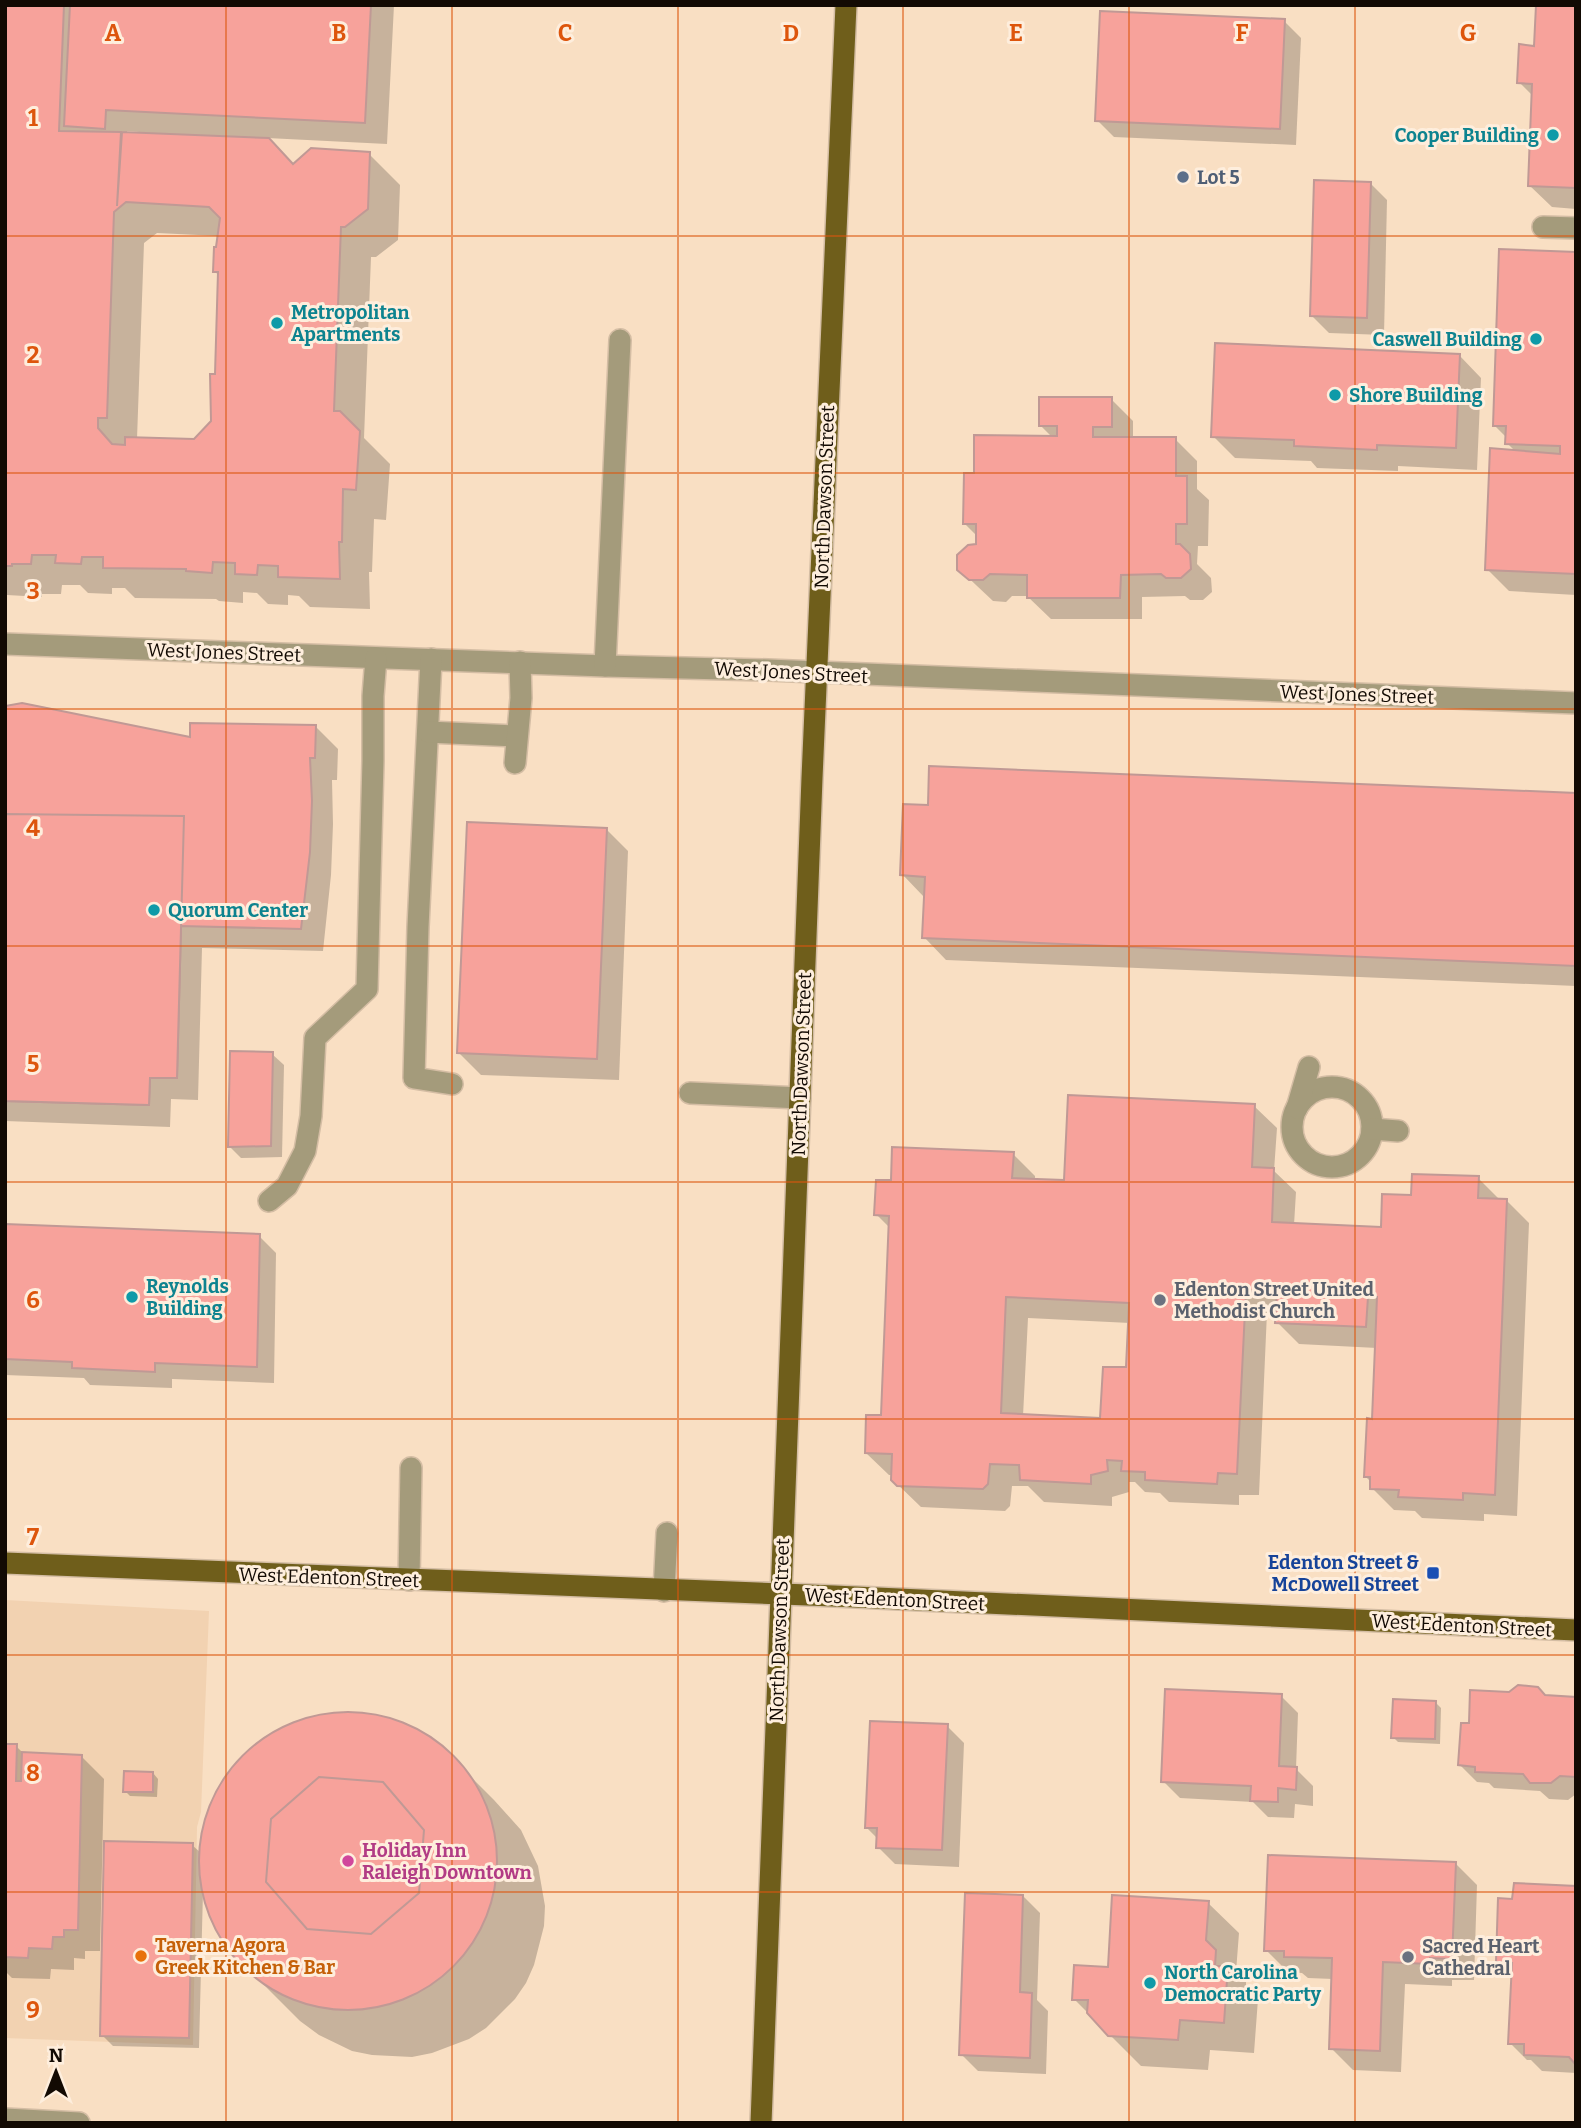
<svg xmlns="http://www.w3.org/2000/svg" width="1581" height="2128" font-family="Bitter,serif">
  <rect width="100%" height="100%" fill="#f9dfc3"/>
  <!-- built -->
  <polygon fill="#f2d2b1" points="5,1600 209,1611 201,1812 197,1827 193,2045 5,2038"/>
  <!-- shadow -->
  <g fill="#0003" fill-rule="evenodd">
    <path d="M5 5H394L387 144 267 138 294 166 369 154 400 185 398 240 376 257H371L364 438 390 464 386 520 374 519 372 572H369L370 609 310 607 299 596 288 595V605L268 604 257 593 243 592V603L219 601 216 599 135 598 125 588H112V594L88 593 80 585H62L61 594H42V597L7 595 5 594ZM127 131 139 132V135H127ZM157 233 219 236 215 272 220 276 217 376 212 421 195 441 137 439 144 243Z"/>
    <polygon points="1576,5 1576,209 1552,207 1529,185 1533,96 1519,82 1535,48"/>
    <polygon points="1284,21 1301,38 1296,145 1114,137 1097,120"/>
    <polygon points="1370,183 1387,200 1384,335 1329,333 1312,316"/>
    <polygon points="1576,254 1576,595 1509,591 1487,569 1516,452 1507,443 1507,438 1495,426"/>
    <polygon points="1459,355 1481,378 1477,470 1398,466 1398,471 1317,468 1311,461 1235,458 1213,436"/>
    <polygon points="1111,399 1133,421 1133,439 1175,439 1197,461 1197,489 1209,500 1208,546 1198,546 1197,564 1211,578 1212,592 1203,600 1190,600 1185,596 1142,597 1142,619 1051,619 1027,596 1012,596 1006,602 993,601 959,569 978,545 978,537 965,524 976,475 1053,438 1040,425"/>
    <polygon points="5,708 192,739 316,727 338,749 337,780 332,780 333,824 331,875 323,951 202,948 198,1100 171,1099 170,1127 5,1121"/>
    <polygon points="1576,795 1576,986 946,960 924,937 924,897 902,874"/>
    <polygon points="606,829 628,851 619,1080 481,1075 459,1053"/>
    <polygon points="272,1054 284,1065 282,1157 241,1158 230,1147"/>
    <path d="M1254 1106 1277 1128 1274 1171 1296 1192 1294 1225 1382 1229 1413 1197 1478 1178 1501 1201H1507L1529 1223 1517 1516 1484 1514V1521L1422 1518 1415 1511 1394 1510 1372 1488V1483L1366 1477 1373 1421 1377 1348 1299 1344 1277 1322 1278 1312H1267L1259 1495H1239V1505L1169 1502 1160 1493 1145 1492 1135 1482H1129V1492L1112 1497V1506L1044 1502 1028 1486H1012L1010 1506 1005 1511 921 1507 893 1480V1475H889L866 1453 883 1417 891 1229 876 1214 893 1181 1013 1154 1035 1176V1181L1066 1182ZM1028 1318 1130 1323 1128 1369 1102 1420 1023 1416Z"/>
    <polygon points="5,1226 259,1236 276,1253 274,1383 172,1379 172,1388 90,1385 84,1378 5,1375"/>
    <polygon points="1281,1696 1298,1713 1296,1769 1313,1786 1313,1806 1295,1804 1294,1818 1268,1817 1253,1802 1180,1798 1163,1781"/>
    <polygon points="1545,1697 1576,1699 1576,1794 1568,1800 1549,1799 1540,1791 1494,1788 1489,1783 1477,1782 1460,1765 1470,1724"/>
    <polygon points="1436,1703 1441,1708 1440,1744 1398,1742 1393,1737"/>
    <polygon points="333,1715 374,1717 393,1722 429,1739 445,1751 494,1800 521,1830 538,1866 545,1906 544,1926 534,1965 526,1983 515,1999 486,2028 469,2039 432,2053 412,2057 372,2055 352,2051 319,2035 300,2021 236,1957 214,1924 207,1905 205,1891 203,1891 199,2048 113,2046 102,2035 192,1845 201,1853 211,1807 231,1772 244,1757 276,1733 314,1719"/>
    <polygon points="947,1726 964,1743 959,1867 895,1864 878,1847 878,1839 866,1827"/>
    <polygon points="5,1746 16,1746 24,1754 82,1757 104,1779 100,1951 85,1951 85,1959 74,1958 74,1970 51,1969 50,1979 12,1978 5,1971"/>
    <polygon points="153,1773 158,1779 157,1797 130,1796 125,1791"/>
    <polygon points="1455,1863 1477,1885 1474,1980 1452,1980 1452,1986 1405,1984 1401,2072 1353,2070 1331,2048 1333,1979 1308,1978 1302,1973 1288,1972 1266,1950"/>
    <polygon points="1576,1888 1576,2073 1542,2071 1531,2060 1527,2060 1510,2043 1513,1977 1497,1962 1513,1901"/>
    <polygon points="1023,1896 1040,1913 1037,2000 1048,2011 1046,2074 978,2071 961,2054"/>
    <polygon points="1208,1903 1239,1933 1236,1972 1246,1982 1246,1987 1258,1999 1254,2053 1210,2050 1208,2070 1141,2066 1074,1999 1109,1969"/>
  </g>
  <!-- building -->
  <g fill="#f7a29b" stroke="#c09995" stroke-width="2" fill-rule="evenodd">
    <path d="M5 5H64L59 131 121 132 117 206 122 132 269 138 293 164 311 148 370 152 368 209 345 227H341L334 411H340L360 431 356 490 343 489 342 542H339L340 579 278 577V566L258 565 257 575 235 574V563L213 562 212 573 186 571V569L103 568V557H82L81 564 55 563 56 555H32L31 564H12V566H5ZM126 202 209 207 220 218 216 247H214L213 272H218L215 374H210L211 421 194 439 125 437V445L112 444 98 428V418H107L114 212Z"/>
    <polygon points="70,5 371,5 365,123 106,110 105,129 64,126"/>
    <polygon points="1536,5 1576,5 1576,188 1528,186 1532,84 1517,83 1519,44 1534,46"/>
    <polygon points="1100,11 1285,19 1280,129 1095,121"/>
    <polygon points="1314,180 1371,182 1367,318 1310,316"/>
    <polygon points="1499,249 1576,252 1576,574 1485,570 1490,448 1560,454 1560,446 1505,444 1506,426 1493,426"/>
    <polygon points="1215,343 1460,354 1456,448 1377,445 1377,450 1294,446 1294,440 1211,437"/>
    <polygon points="1039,397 1112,397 1112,427 1093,427 1093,437 1176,437 1176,476 1187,476 1187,524 1176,524 1176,544 1180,544 1190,554 1191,569 1181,578 1166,578 1161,574 1121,575 1120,598 1027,598 1027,575 990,574 983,580 969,580 957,570 957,555 968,545 976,544 976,524 963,524 964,473 974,473 974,435 1057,436 1057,426 1039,426"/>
    <polygon points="22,703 190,737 190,723 316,725 315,758 310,758 312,801 310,852 301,929 181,926 177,1078 150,1078 149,1105 5,1101 5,706"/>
    <polygon points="929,766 1576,793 1576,966 922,938 925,877 900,875 903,804 928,805"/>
    <polygon points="5,814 184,816 177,1078 150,1078 149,1105 5,1101"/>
    <polygon points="467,822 607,828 597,1059 457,1053"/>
    <polygon points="230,1051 273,1052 271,1146 228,1147"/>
    <path d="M1068 1095 1255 1104 1252 1167 1274 1168 1272 1222 1381 1227 1382 1194 1411 1195 1412 1174 1479 1176 1478 1198 1507 1199 1495 1495 1463 1493V1500L1398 1497 1399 1490 1370 1489V1477H1364L1367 1418 1372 1419 1377 1297H1368L1366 1327 1275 1323 1277 1292 1246 1290 1237 1474 1218 1473 1217 1484 1145 1480V1472L1121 1471 1122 1461 1107 1460 1108 1471 1091 1475V1484L1020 1480 1019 1465 990 1464 988 1484 983 1489 897 1486 891 1480 892 1454 865 1453 866 1415H881L889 1216 874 1215 876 1180H891L892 1147 1014 1152 1012 1178 1064 1180ZM1006 1297 1129 1303 1126 1367H1103L1100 1418 1001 1413Z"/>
    <polygon points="5,1224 260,1234 257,1367 155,1363 155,1372 72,1368 72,1362 5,1359"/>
    <polygon points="1518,1685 1538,1687 1545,1695 1576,1697 1576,1777 1560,1776 1551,1783 1530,1783 1523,1774 1475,1772 1475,1767 1458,1765 1461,1723 1469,1723 1470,1690 1509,1692"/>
    <polygon points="1165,1689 1282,1694 1279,1766 1297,1767 1296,1790 1278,1788 1278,1802 1250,1801 1251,1786 1161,1782"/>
    <polygon points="1393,1699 1436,1701 1435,1739 1391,1738"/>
    <circle cx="348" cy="1861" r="149"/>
    <polygon points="870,1721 948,1724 942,1850 876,1848 877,1828 865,1828"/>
    <polygon points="5,1744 17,1744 16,1781 21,1781 22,1752 82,1755 78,1930 64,1930 64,1937 53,1937 52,1949 29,1948 28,1958 5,1957"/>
    <polygon points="124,1771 153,1772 153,1792 123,1792"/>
    <polygon points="319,1777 383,1782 424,1830 419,1893 371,1934 307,1929 266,1882 271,1819"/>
    <polygon points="104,1841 193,1843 189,2038 100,2036"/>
    <polygon points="1268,1855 1456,1862 1452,1959 1430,1958 1430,1964 1383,1962 1380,2051 1329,2049 1332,1958 1284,1957 1284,1951 1264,1951"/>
    <polygon points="1514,1883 1576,1886 1576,2065 1569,2057 1524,2055 1524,2044 1508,2044 1512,1963 1496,1962 1498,1898 1512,1899"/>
    <polygon points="965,1893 1023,1895 1020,1992 1032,1993 1030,2058 959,2055"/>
    <polygon points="1112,1895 1209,1901 1206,1940 1216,1950 1215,1966 1228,1966 1224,2023 1180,2020 1178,2040 1108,2036 1087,2013 1088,2000 1072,2000 1074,1965 1108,1967"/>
  </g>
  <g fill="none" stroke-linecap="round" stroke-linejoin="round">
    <!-- minor casing -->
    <g stroke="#d4bda4" stroke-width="24">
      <g id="minor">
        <polyline points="1543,227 1576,228"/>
        <polyline points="5,644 605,666 768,670 1576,703"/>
        <polyline points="431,659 418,927 414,1078 452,1084"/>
        <polyline points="605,666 620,340"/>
        <polyline points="428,732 517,736"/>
        <polyline points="515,763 521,698 520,662"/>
        <circle cx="1332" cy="1127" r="40"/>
        <polyline points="690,1093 800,1098"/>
        <polyline points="1297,1108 1309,1067"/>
        <polyline points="1372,1129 1398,1131"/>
        <polyline points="269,1201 287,1186 305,1151 311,1116 315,1038 367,989 373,761 373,696 376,658"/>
        <polyline points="409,1580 411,1468"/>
        <polyline points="664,1591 667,1533"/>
        <polyline points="5,2119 79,2123"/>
      </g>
    </g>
    <!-- major casing -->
    <g stroke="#d4bda4" stroke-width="24">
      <g id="major">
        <polyline points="5,1563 834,1596 1576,1630"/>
        <polyline points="761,2123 812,778 846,5"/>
      </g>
    </g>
    <!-- minor -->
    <use href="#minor" stroke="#a49b7b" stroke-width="21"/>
    <!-- major -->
    <use href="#major" stroke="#6f5e1b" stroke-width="21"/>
  </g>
  <!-- grid -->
  <path fill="none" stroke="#dd550c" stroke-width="2" stroke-opacity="0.55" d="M226 5V2123M452 5V2123M678 5V2123M903 5V2123M1129 5V2123M1355 5V2123M5 236H1576M5 473H1576M5 709H1576M5 946H1576M5 1182H1576M5 1419H1576M5 1655H1576M5 1892H1576"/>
  <!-- markers -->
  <g fill="#0f9aa8" stroke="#feeedd" stroke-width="2.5">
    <circle cx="1553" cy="135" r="7"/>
    <circle cx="277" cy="323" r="7"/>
    <circle cx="1536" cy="339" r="7"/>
    <circle cx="1335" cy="395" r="7"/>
    <circle cx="154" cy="910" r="7"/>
    <circle cx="132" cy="1297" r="7"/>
    <circle cx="1150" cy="1983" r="7"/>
  </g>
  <circle fill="#5c6f8a" stroke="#feeedd" stroke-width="2.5" cx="1183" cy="177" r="7"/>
  <g fill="#6b7280" stroke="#feeedd" stroke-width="2.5">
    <circle cx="1160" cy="1300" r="7"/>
    <circle cx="1408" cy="1957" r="7"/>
  </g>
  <rect fill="#1a4fb4" stroke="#feeedd" stroke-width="2.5" x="1426" y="1566" width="14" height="14" rx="3.5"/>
  <circle fill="#d1479c" stroke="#feeedd" stroke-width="2.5" cx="348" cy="1861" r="7"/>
  <circle fill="#e8710a" stroke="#feeedd" stroke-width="2.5" cx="141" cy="1956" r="7"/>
  <g text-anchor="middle" stroke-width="6" stroke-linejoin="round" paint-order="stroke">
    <!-- culture labels -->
    <g font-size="19" font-weight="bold" fill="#0d838f" stroke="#feeedd" text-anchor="start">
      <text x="1539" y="142" text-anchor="end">Cooper Building</text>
      <text x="291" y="319">Metropolitan<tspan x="291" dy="22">Apartments</tspan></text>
      <text x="1522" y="346" text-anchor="end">Caswell Building</text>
      <text x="1349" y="402">Shore Building</text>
      <text x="168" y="917">Quorum Center</text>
      <text x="146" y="1293">Reynolds<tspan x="146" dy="22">Building</tspan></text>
      <text x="1164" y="1979">North Carolina<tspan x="1164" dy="22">Democratic Party</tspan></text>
    </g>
    <!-- service labels -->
    <g font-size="19" font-weight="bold" fill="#4e5e75" stroke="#feeedd" text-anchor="start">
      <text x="1197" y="184">Lot 5</text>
    </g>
    <!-- street labels -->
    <g font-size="19" fill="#120a03" stroke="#feeedd">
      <text transform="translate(824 497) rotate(-88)" y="7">North Dawson Street</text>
      <text transform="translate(224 652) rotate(2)" y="7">West Jones Street</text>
      <text transform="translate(791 672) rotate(3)" y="7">West Jones Street</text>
      <text transform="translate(1357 694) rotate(2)" y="7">West Jones Street</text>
      <text transform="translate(801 1064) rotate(-88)" y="7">North Dawson Street</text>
      <text transform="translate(329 1577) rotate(2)" y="7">West Edenton Street</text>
      <text transform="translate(895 1599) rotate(3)" y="7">West Edenton Street</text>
      <text transform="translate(1462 1625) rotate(3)" y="7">West Edenton Street</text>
      <text transform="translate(779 1630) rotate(-88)" y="7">North Dawson Street</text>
    </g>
    <!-- worship labels -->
    <g font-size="19" font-weight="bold" fill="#5b616d" stroke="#feeedd" text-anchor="start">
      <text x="1174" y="1296">Edenton Street United<tspan x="1174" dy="22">Methodist Church</tspan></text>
      <text x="1422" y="1953">Sacred Heart<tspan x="1422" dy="22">Cathedral</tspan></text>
    </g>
    <!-- transit labels -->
    <g font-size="19" font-weight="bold" fill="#164399" stroke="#feeedd" text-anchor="end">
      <text x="1419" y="1569">Edenton Street &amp;<tspan x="1419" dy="22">McDowell Street</tspan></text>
    </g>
    <!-- hotel labels -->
    <g font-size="19" font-weight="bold" fill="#b23c85" stroke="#feeedd" text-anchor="start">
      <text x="362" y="1857">Holiday Inn<tspan x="362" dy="22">Raleigh Downtown</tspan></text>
    </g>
    <!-- food labels -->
    <g font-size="19" font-weight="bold" fill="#c56008" stroke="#feeedd" text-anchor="start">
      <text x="155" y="1952">Taverna Agora<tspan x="155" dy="22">Greek Kitchen &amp; Bar</tspan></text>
    </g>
  </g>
  <g font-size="23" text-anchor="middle" font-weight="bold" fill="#dd550c" stroke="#feeedd" stroke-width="6" stroke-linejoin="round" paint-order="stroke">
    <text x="113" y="41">A</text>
    <text x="339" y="41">B</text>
    <text x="565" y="41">C</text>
    <text x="791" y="41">D</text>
    <text x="1016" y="41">E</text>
    <text x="1242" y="41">F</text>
    <text x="1468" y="41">G</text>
    <text x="33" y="126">1</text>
    <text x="33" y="363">2</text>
    <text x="33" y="599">3</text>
    <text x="33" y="836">4</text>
    <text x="33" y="1072">5</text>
    <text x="33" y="1308">6</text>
    <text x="33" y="1545">7</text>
    <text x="33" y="1781">8</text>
    <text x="33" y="2018">9</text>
  </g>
  <!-- border -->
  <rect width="1581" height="2128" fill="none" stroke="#120a03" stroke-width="14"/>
  <!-- north arrow -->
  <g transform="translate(56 2072)" stroke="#feeedd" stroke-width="5" paint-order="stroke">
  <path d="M0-5L12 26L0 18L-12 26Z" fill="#120a03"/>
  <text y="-10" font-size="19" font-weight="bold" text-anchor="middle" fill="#120a03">N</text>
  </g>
</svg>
